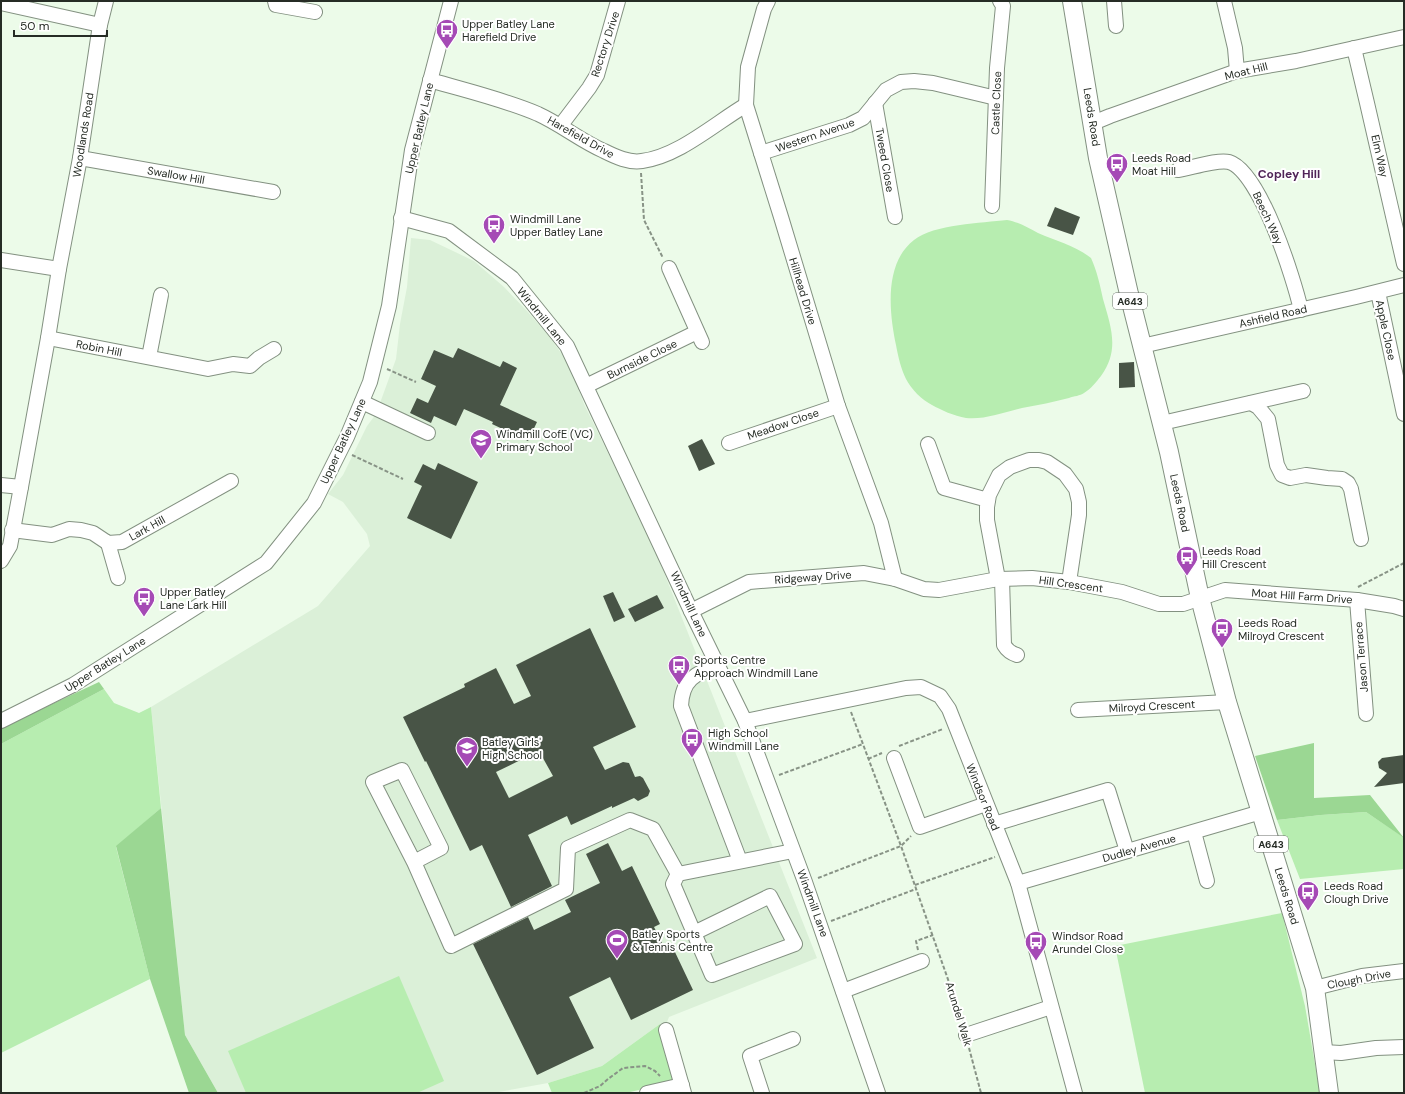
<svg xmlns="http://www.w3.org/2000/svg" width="1405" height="1094" font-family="'DM Sans',sans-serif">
  <rect width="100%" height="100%" fill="#ecfbe9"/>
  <!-- built -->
  <polygon fill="#dbf0d8" points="411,238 430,240 474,261 504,287 527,311 548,335 569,364 584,404 628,494 643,522 659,560 817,958 669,1017 667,1022 660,1024 602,1066 548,1083 493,1093 218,1093 185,1035 151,707 318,606 370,546 367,534 343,502 328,494 343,475 367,426 376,414 396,359 400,324 407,287"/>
  <!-- green -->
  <g fill="#b7edb0">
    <path d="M1007 220C1019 222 1028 228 1038 233 1056 241 1076 246 1091 258 1097 271 1100 285 1103 299 1111 327 1120 350 1101 376 1096 382 1091 389 1084 393 1080 396 1074 396 1069 398 1054 402 1038 405 1022 408 1005 412 984 420 966 418 954 416 941 410 932 405 922 400 911 389 906 379 901 369 898 356 896 345 889 312 884 263 914 240 934 224 982 223 1007 220Z"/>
    <polygon points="104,689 114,703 139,713 151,707 161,808 116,847 150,979 1,1053 1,744"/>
    <polygon points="1366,812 1403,837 1404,835 1404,869 1300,879 1277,820 1321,815"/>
    <polygon points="1282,913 1305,1006 1320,1093 1145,1093 1115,946"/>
    <polygon points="399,976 444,1081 417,1093 246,1093 228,1051"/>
    <polygon points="660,1024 677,1081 626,1093 552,1093 548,1083 602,1066"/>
  </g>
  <!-- forest -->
  <g fill="#9bd793">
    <polygon points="99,682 104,689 1,744 1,728"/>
    <polygon points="1314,743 1314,798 1370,795 1404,838 1366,812 1321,815 1277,820 1255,756"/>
    <polygon points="161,808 185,1035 218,1093 189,1093 150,979 116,846"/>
  </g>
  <!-- building -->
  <g fill="#485446" fill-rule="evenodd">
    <polygon points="1055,207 1080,217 1073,235 1047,226"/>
    <polygon points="458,348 500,367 503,361 517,368 500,405 537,422 528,441 492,424 493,422 464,409 456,426 434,416 431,423 410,413 417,398 428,403 436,386 421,379 434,350 453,358"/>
    <polygon points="1134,362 1135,387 1119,388 1119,363"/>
    <polygon points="702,439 715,464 699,471 688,446"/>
    <polygon points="438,463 478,482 451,539 407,518 422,486 414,482 423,464 435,470"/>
    <polygon points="613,592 625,617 614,622 603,596"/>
    <polygon points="657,595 664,608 635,622 628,609"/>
    <path d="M590 628 636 727 593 747 605 770 623 762 629 763 635 777 640 776 643 778 650 791 648 796 638 801 634 798 612 808V806L571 825 567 816 528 835 552 886 511 907 482 845 470 851 426 761 425 762 403 717 465 687 464 684 496 668 514 704 531 696 516 665ZM539 751 553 776 509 798 496 772Z"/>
    <polygon points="1404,755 1404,783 1374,787 1387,773 1379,768 1378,762 1382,758"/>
    <polygon points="608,843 622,871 632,866 660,924 654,927 667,953 674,950 693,990 631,1020 610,977 569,997 594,1048 537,1075 473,944 528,917 534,930 571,912 565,900 600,883 586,854"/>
  </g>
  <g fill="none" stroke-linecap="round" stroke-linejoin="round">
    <!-- minor casing -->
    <g stroke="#839181" stroke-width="16">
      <g id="minor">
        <polyline points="275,1 276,5 315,12"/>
        <polyline points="768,1 764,9 748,67 746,105 781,217 838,406 881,523 895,579"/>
        <polyline points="1114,1 1116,26"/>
        <polyline points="1224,1 1235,48 1237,71"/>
        <polyline points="1,3 100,25"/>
        <polyline points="1354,48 1367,103 1404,264"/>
        <path d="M430 80C467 91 503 99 538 114 562 125 581 141 604 151 616 157 629 163 642 161 679 156 714 124 746 105"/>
        <polyline points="875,103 895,217"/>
        <polyline points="1093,123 1110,116 1237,71 1296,61 1404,37"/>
        <polyline points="561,125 589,88 597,75 618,1"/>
        <polyline points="761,153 849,125 863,118 886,90 901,82 914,81 933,83 996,98"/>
        <polyline points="80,158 273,192"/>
        <path d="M1178 170C1191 168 1218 159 1229 162 1260 171 1294 279 1301 310"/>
        <polyline points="992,206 997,68 1003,6 1000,1"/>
        <polyline points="401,218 449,231 512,278 567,346 691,611 745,721 805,882 878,1093"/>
        <polyline points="1,260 59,269"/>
        <polyline points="669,268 702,342"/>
        <polyline points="1378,292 1404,414"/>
        <polyline points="48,338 208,369 233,364 250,366 259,358 274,349"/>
        <polyline points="1142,346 1356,297 1404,285"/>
        <polyline points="149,357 161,295"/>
        <polyline points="586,386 697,332"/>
        <polyline points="362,402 428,433"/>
        <polyline points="1251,403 1258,407 1268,419 1277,465 1282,475 1290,478 1306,475 1327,478 1342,479 1348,483 1351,489 1361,539"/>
        <polyline points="1162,423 1303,391"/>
        <polyline points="729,443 838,406"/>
        <polyline points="928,444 944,488 988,500"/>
        <polyline points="1,485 21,487"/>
        <polyline points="12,530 52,535 69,529 81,530 93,533 108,543 122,542 231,481"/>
        <polyline points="108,543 118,578"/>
        <polyline points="1,561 10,546 21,487 48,338 59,269 80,158 100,25 106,1"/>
        <polyline points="998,579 987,520 987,507 989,495 999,475 1010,467 1029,460 1039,460 1047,462 1065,474 1076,489 1079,502 1079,515 1069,582"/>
        <path d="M1002 579 1004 645C1007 650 1010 653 1017 655"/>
        <polyline points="1357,600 1366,714"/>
        <polyline points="691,611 749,582 864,573 895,579 924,589 939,590 998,579 1032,578 1069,582 1122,592 1159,604 1183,604 1225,590 1357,600 1394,606 1404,609"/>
        <path d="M718 665C695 674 682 679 681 706L740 861"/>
        <polyline points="1078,710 1227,702"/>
        <polyline points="1,721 73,685 266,563 314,503 347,437 370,382 389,306 412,150 451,1"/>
        <polyline points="745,721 906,688 921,687 940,696 949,709 1018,883 1075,1093"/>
        <polyline points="894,758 920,827 986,804"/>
        <polyline points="994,824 1108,790 1127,851"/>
        <polyline points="1194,832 1207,881"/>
        <polyline points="414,862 441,848 402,770 373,782 414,862 451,946 566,889 568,848 630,820 653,829 678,874"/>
        <polyline points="1018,883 1261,812"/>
        <polyline points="694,933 770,896 795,944 712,975 673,884 678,874 793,851"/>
        <polyline points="1315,988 1362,976 1404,971"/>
        <polyline points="843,991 922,961"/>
        <polyline points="666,1030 684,1093"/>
        <polyline points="966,1035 1051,1007"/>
        <polyline points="1323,1052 1341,1053 1376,1048 1404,1047"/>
        <polyline points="647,1093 682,1085"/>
        <polyline points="762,1093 750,1056 793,1039"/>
      </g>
    </g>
    <!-- major casing -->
    <g stroke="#839181" stroke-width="20">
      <polyline id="major" points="1072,1 1098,158 1129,294 1169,452 1200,598 1227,702 1315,988 1329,1093"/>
    </g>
    <!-- path -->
    <g stroke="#889386" stroke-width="2" stroke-dasharray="4 2" stroke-linecap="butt">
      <polyline points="641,173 644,220 663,258"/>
      <polyline points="387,369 416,382"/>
      <polyline points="352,455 403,479"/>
      <polyline points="1358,587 1404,563"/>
      <polyline points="851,712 901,846 963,1022"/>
      <polyline points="899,746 943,729"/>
      <polyline points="868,759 882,753"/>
      <polyline points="779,775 863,744"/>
      <polyline points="818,878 901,846 911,836"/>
      <polyline points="915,885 995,857"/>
      <polyline points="831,921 916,889"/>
      <polyline points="918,950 916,941 933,935"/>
      <polyline points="969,1048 981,1093"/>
      <polyline points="584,1093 600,1086 608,1079 623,1068 645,1066 655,1071 660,1076"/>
    </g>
    <!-- minor -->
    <use href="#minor" stroke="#fff" stroke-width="14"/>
    <!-- major -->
    <use href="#major" stroke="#fff" stroke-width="18"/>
  </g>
  <!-- icons -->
  <defs>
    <g id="bus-pin" transform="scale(1.15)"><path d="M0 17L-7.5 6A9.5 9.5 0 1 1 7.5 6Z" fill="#a54ab5" stroke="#fff"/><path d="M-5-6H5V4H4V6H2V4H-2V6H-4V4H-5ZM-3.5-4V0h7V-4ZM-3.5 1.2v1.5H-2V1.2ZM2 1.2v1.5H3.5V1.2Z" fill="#fff"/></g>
    <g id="school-pin" transform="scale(1.15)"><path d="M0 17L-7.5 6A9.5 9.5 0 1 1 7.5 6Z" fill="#a54ab5" stroke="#fff"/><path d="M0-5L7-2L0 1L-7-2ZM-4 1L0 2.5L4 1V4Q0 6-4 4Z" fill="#fff"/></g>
    <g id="stadium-pin" transform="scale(1.15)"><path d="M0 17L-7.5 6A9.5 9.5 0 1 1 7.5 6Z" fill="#a54ab5" stroke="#fff"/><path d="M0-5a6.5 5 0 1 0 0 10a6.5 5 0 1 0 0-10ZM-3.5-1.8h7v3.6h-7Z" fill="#fff"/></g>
  </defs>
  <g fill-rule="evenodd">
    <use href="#bus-pin" x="447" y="30"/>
    <use href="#bus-pin" x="1117" y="164"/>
    <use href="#bus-pin" x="494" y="225"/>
    <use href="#school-pin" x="481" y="440"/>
    <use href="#bus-pin" x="1187" y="557"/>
    <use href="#bus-pin" x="144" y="598"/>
    <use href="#bus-pin" x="1222" y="629"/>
    <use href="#bus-pin" x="679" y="666"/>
    <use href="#bus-pin" x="692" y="739"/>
    <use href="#school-pin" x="467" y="748"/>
    <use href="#bus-pin" x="1308" y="892"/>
    <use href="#stadium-pin" x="617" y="940"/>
    <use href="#bus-pin" x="1036" y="942"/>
  </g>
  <g text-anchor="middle" stroke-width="4" stroke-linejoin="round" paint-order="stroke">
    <!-- shield labels -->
    <g fill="#fff" stroke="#676b66" stroke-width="1">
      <rect x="1113" y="293" width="34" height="16" rx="3"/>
      <rect x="1254" y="836" width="34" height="16" rx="3"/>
    </g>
    <g font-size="10" font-weight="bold" fill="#262c25">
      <text x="1130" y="305">A643</text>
      <text x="1271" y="848">A643</text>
    </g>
    <!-- poi labels -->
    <g font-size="11" fill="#262c25" stroke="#fff" text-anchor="start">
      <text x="462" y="28">Upper Batley Lane<tspan x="462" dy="13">Harefield Drive</tspan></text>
      <text x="1132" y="162">Leeds Road<tspan x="1132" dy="13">Moat Hill</tspan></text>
      <text x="510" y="223">Windmill Lane<tspan x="510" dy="13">Upper Batley Lane</tspan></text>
      <text x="496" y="438">Windmill CofE (VC)<tspan x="496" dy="13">Primary School</tspan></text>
      <text x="1202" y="555">Leeds Road<tspan x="1202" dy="13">Hill Crescent</tspan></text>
      <text x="160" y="596">Upper Batley<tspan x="160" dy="13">Lane Lark Hill</tspan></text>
      <text x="1238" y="627">Leeds Road<tspan x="1238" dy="13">Milroyd Crescent</tspan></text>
      <text x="694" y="664">Sports Centre<tspan x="694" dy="13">Approach Windmill Lane</tspan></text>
      <text x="708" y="737">High School<tspan x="708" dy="13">Windmill Lane</tspan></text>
      <text x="482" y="746">Batley Girls'<tspan x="482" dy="13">High School</tspan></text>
      <text x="1324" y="890">Leeds Road<tspan x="1324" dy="13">Clough Drive</tspan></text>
      <text x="632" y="938">Batley Sports<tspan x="632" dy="13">&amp; Tennis Centre</tspan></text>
      <text x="1052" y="940">Windsor Road<tspan x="1052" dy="13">Arundel Close</tspan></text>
    </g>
    <!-- street labels -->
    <g font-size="11" fill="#262c25" stroke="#fff">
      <text transform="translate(605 44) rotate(-72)" y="4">Rectory Drive</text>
      <text transform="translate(1246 71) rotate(-14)" y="4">Moat Hill</text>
      <text transform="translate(996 103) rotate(-88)" y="4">Castle Close</text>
      <text transform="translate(1092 117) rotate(81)" y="4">Leeds Road</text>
      <text transform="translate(419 128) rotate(-77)" y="4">Upper Batley Lane</text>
      <text transform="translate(83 135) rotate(-81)" y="4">Woodlands Road</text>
      <text transform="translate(815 135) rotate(-19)" y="4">Western Avenue</text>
      <text transform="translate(581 137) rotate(29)" y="4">Harefield Drive</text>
      <text transform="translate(1380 156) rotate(77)" y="4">Elm Way</text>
      <text transform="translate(885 160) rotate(80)" y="4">Tweed Close</text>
      <text transform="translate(176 175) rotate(10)" y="4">Swallow Hill</text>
      <text transform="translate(1268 218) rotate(65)" y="4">Beech Way</text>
      <text transform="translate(803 291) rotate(73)" y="4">Hillhead Drive</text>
      <text transform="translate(542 316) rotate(51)" y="4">Windmill Lane</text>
      <text transform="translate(1273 316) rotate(-13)" y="4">Ashfield Road</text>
      <text transform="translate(1386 330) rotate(78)" y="4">Apple Close</text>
      <text transform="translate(99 348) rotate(11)" y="4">Robin Hill</text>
      <text transform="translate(642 359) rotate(-26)" y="4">Burnside Close</text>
      <text transform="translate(783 424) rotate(-19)" y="4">Meadow Close</text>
      <text transform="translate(343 441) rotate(-65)" y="4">Upper Batley Lane</text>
      <text transform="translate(1180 503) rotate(78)" y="4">Leeds Road</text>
      <text transform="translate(147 528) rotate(-29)" y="4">Lark Hill</text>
      <text transform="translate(813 577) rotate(-4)" y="4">Ridgeway Drive</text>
      <text transform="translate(1071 584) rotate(8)" y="4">Hill Crescent</text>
      <text transform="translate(1302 596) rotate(4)" y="4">Moat Hill Farm Drive</text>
      <text transform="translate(689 604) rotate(65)" y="4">Windmill Lane</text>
      <text transform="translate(1361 657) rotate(-95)" y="4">Jason Terrace</text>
      <text transform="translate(105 664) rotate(-32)" y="4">Upper Batley Lane</text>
      <text transform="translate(1152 706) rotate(-3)" y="4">Milroyd Crescent</text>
      <text transform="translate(983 797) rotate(68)" y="4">Windsor Road</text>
      <text transform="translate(1139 848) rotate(-16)" y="4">Dudley Avenue</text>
      <text transform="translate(1287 896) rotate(73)" y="4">Leeds Road</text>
      <text transform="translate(813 903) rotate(70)" y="4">Windmill Lane</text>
      <text transform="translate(1359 979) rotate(-11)" y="4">Clough Drive</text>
      <text transform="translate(959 1014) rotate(73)" y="4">Arundel Walk</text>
    </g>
    <!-- neighbourhood labels -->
    <g font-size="12" font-weight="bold" fill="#502458" stroke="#fff">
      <text x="1289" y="178">Copley Hill</text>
    </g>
  </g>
  <!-- border -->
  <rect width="1405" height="1094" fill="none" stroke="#262c25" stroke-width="4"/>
  <!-- scale -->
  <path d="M14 30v6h93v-6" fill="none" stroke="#262c25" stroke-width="2"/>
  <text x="20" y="30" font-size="12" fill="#262c25" stroke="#ffffff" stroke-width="3" paint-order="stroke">50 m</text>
</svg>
